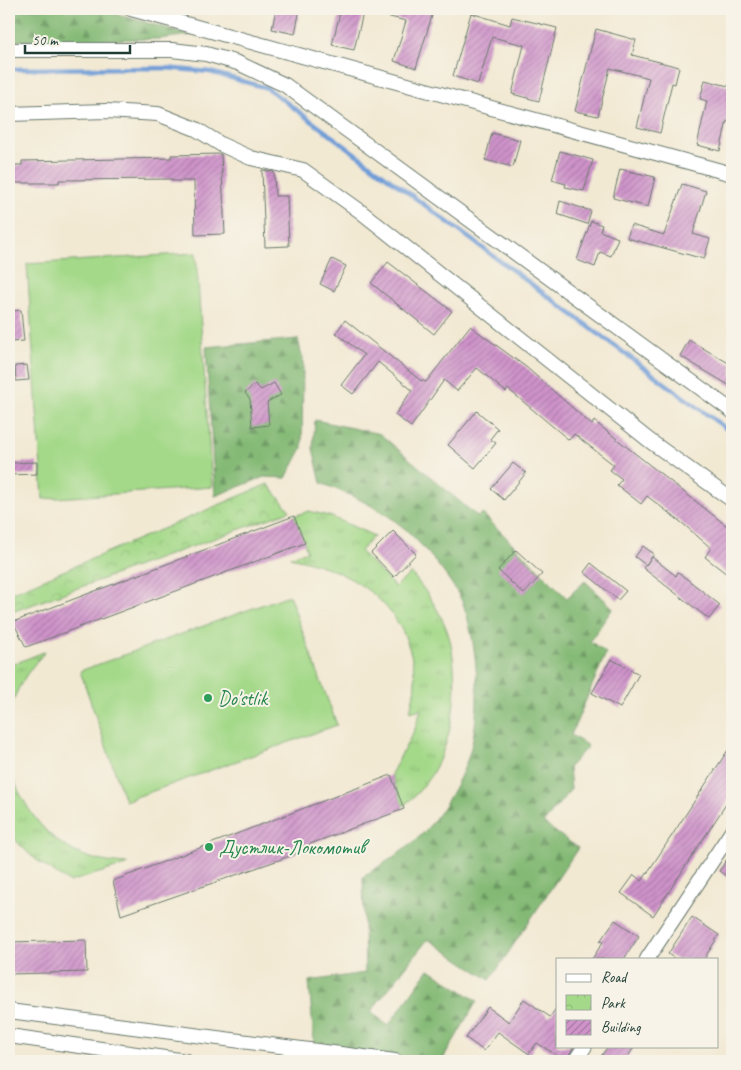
<svg xmlns="http://www.w3.org/2000/svg" width="741" height="1070" font-family="Caveat,sans-serif">
  <defs>
    <pattern id="grass-tufts" width="24" height="20" patternUnits="userSpaceOnUse" patternTransform="scale(1.25)"><rect width="24" height="20" fill="#a4d989"/><path d="M3 7l-1-3M5 7V3M7 7l1-3M15 17l-1-3M17 17v-4M19 17l1-3" fill="none" stroke="#8dbb77"/></pattern>
    <pattern id="forest-firs" width="22" height="20" patternUnits="userSpaceOnUse" patternTransform="scale(1.25)"><rect width="22" height="20" fill="#83b975"/><path d="M5 1l3.5 6h-7zM16 11l3.5 6h-7z" fill="#6b9861"/></pattern>
    <pattern id="park-crowns" width="20" height="18" patternUnits="userSpaceOnUse" patternTransform="scale(1.25)"><rect width="20" height="18" fill="#a4d989"/><path d="M2 6a3 3 0 1 1 6 0M12 15a3 3 0 1 1 6 0" fill="none" stroke="#8dbb77"/></pattern>
    <pattern id="building-hatch" width="6" height="6" patternUnits="userSpaceOnUse" patternTransform="scale(1.25)"><rect width="6" height="6" fill="#cf93ca"/><path d="M-1 1l2-2M0 6l6-6M5 7l2-2" fill="none" stroke="#a779a5"/></pattern>
  </defs>
  <rect width="100%" height="100%" fill="#f7f3e8"/>
  <filter id="ink" filterUnits="userSpaceOnUse"><feTurbulence type="fractalNoise" baseFrequency=".02" numOctaves="2"/><feDisplacementMap in="SourceGraphic" scale="10" xChannelSelector="R" yChannelSelector="G"/><feConvolveMatrix kernelMatrix="1 2 1 2 8 2 1 2 1" color-interpolation-filters="sRGB"/></filter>
  <filter id="wash" filterUnits="userSpaceOnUse"><feTurbulence type="fractalNoise" baseFrequency=".0096" numOctaves="4" result="noise"/><feDisplacementMap in="SourceGraphic" scale="20" xChannelSelector="R" yChannelSelector="G"/><feGaussianBlur stdDeviation="1.12" result="paint"/><feColorMatrix in="noise" values="0 0 0 0 0 0 0 0 0 0 0 0 0 0 0 0 0 1.4 0 .05"/><feComposite in="paint" operator="in"/></filter>
  <g filter="url(#wash)">
    <rect width="100%" height="100%" fill="#f2e9d3"/>
    <!-- grass -->
    <g fill="url(#grass-tufts)" stroke="#628b5e">
      <path d="M309 511 332 517 374 536 360 551 395 587 411 573C429 594 448 622 452 650 461 705 449 771 403 806L391 774 415 729 421 709 410 712C412 702 415 691 415 681 411 607 356 571 290 557L307 551 294 516Z"/>
      <path d="M46 651C28 670 15 689 9 715V666Z"/>
      <path d="M9 769C32 827 64 862 129 864L69 882C50 870 20 851 10 831 6 824 9 781 9 769Z"/>
    </g>
    <!-- forest -->
    <g fill="url(#forest-firs)" stroke="#517b54">
      <polygon points="9,9 97,9 191,35 159,39 9,41"/>
      <polygon points="298,339 303,362 302,448 286,478 264,477 215,496 206,347"/>
      <path d="M315 420 380 434 478 517 482 513 567 598 585 581 613 608 590 641 606 653 571 735 588 746 569 767 571 789 543 823 578 848 490 980 428 939 371 1011 388 1026 429 969 477 1001 442 1061H371L315 1055 309 981 365 973 363 877C387 861 414 846 432 823 450 799 468 768 473 738 481 696 477 646 464 606 457 586 421 542 404 528 379 507 351 495 321 483L313 448Z"/>
    </g>
    <!-- park -->
    <polygon fill="url(#park-crowns)" stroke="#628b5e" points="268,484 290,511 9,613 9,594"/>
    <!-- pitch -->
    <g fill="#a4d989" stroke="#628b5e">
      <polygon points="196,253 212,487 43,499 27,264"/>
      <polygon points="289,595 337,725 125,801 80,671"/>
    </g>
    <g fill="none" stroke-linecap="round" stroke-linejoin="round">
      <!-- stream -->
      <polyline stroke="#6f9dd7" stroke-width="4.5" points="9,69 165,68 210,72 267,88 732,433"/>
    </g>
    <g id="blocks">
      <!-- building -->
      <g fill="url(#building-hatch)">
        <polygon points="276,9 300,9 295,34 272,29"/>
        <polygon points="341,9 364,9 354,50 332,45"/>
        <polygon points="375,9 434,9 416,68 394,61 406,21 374,13"/>
        <polygon points="471,13 510,25 512,17 557,28 539,101 512,94 524,45 492,37 478,84 453,76"/>
        <polygon points="596,29 636,40 632,55 679,67 675,84 672,83 660,133 637,127 649,78 610,68 598,116 575,111"/>
        <polygon points="705,80 732,87 732,122 727,121 720,151 697,145 707,101 700,99"/>
        <polygon points="492,133 520,140 513,167 485,160"/>
        <polygon points="560,151 593,160 584,191 565,187 566,184 552,180"/>
        <polygon points="221,154 225,234 195,235 194,181 172,181 172,179 59,180 59,183 9,183 9,165 22,165 22,161 171,158 171,155"/>
        <polygon points="620,169 655,177 648,207 613,198"/>
        <polygon points="262,170 274,172 275,196 287,196 289,246 265,247"/>
        <polygon points="682,184 706,191 693,234 710,239 704,259 627,238 631,225 664,235"/>
        <polygon points="560,201 591,211 587,224 557,214"/>
        <polygon points="591,221 602,225 600,231 618,238 611,256 600,252 595,267 577,260"/>
        <polygon points="332,259 346,266 334,291 320,284"/>
        <polygon points="388,262 452,311 434,334 371,283"/>
        <polygon points="21,310 24,341 9,342 9,311"/>
        <polygon points="345,320 420,380 426,382 470,326 526,367 592,425 594,421 732,530 732,578 705,557 711,548 682,523 647,496 641,504 617,485 622,479 610,470 614,465 574,434 569,440 508,389 506,392 477,368 457,391 444,380 411,427 395,415 412,390 378,362 353,394 341,385 364,355 336,333"/>
        <polygon points="689,340 732,365 732,387 680,356"/>
        <polygon points="27,365 29,380 16,381 15,366"/>
        <polygon points="274,383 281,395 267,402 269,425 252,427 250,399 245,393 255,384 261,390"/>
        <polygon points="477,411 498,429 490,439 496,443 475,468 448,445"/>
        <polygon points="37,462 37,474 9,475 9,463"/>
        <polygon points="513,463 526,473 504,500 491,489"/>
        <polygon points="294,516 305,543 26,647 13,622"/>
        <polygon points="393,531 416,554 394,577 371,553"/>
        <polygon points="643,546 654,554 646,565 635,557"/>
        <polygon points="516,550 542,574 524,594 498,570"/>
        <polygon points="652,557 676,576 678,572 720,605 709,619 643,568"/>
        <polygon points="591,563 626,591 618,600 584,572"/>
        <polygon points="611,659 639,674 620,708 592,693"/>
        <polygon points="732,744 732,795 653,916 621,893 634,875 642,881"/>
        <polygon points="391,775 404,809 294,850 296,854 121,915 113,881"/>
        <polygon points="732,852 732,880 719,871"/>
        <polygon points="692,917 719,935 704,959 675,959 668,954"/>
        <polygon points="615,920 639,936 624,959 592,959 603,942 600,941"/>
        <polygon points="86,940 87,972 9,974 9,942"/>
        <polygon points="524,999 550,1017 557,1007 557,1046 574,1046 566,1061 537,1043 529,1054 498,1032 484,1051 466,1038 488,1007 509,1022"/>
        <polygon points="608,1046 635,1046 625,1061 598,1061"/>
      </g>
    </g>
  </g>
  <g filter="url(#ink)">
    <use href="#blocks" fill-opacity="0" stroke="#69796c" stroke-width="1"/>
    <g fill="none" stroke-linecap="round" stroke-linejoin="round">
      <!-- minor casing -->
      <g stroke="#69796c" stroke-width="16">
        <g id="minor">
          <polyline points="131,9 732,174"/>
          <polyline points="9,50 172,50 206,54 238,63 285,85 732,411"/>
          <polyline points="9,114 106,111 158,114 196,129 222,145 251,158 303,170 360,211 650,441 732,500"/>
          <polyline points="647,959 732,831"/>
          <polyline points="9,1011 395,1061"/>
          <polyline points="9,1036 186,1061"/>
          <polyline points="575,1061 585,1046"/>
        </g>
      </g>
      <!-- minor -->
      <use href="#minor" stroke="#fff" stroke-width="14"/>
    </g>
  </g>
  <!-- markers -->
  <g fill="#2e9e5b" stroke="#f7f3e8" stroke-width="2">
    <circle cx="208" cy="698" r="5"/>
    <circle cx="209" cy="847" r="5"/>
  </g>
  <g text-anchor="middle" stroke-width="4" stroke-linejoin="round" paint-order="stroke">
    <!-- leisure labels -->
    <g font-size="20" fill="#27864d" stroke="#f7f3e8" text-anchor="start">
      <text x="218" y="705">Do'stlik</text>
      <text x="219" y="854">Дустлик-Локомотив</text>
    </g>
  </g>
  <!-- margin -->
  <rect width="741" height="1070" fill="none" stroke="#f7f3e8" stroke-width="30"/>
  <!-- legend -->
  <rect x="556" y="958" width="162" height="90" fill="#f7f3e8" stroke="#a1aaa0"/>
  <rect x="566" y="974" width="25" height="8" fill="#ffffff" stroke="#a1aaa0"/>
  <text x="601" y="982" font-size="15" fill="#1f3d34">Road</text>
  <rect x="566" y="995" width="25" height="15" fill="url(#park-crowns)" stroke="#a1aaa0"/>
  <text x="601" y="1008" font-size="15" fill="#1f3d34">Park</text>
  <rect x="566" y="1020" width="25" height="15" fill="url(#building-hatch)" stroke="#a1aaa0"/>
  <text x="601" y="1032" font-size="15" fill="#1f3d34">Building</text>
  <!-- scale -->
  <path d="M25 45v8h105v-8" fill="none" stroke="#1f3d34" stroke-width="2.5"/>
  <text x="32" y="45" font-size="15" fill="#1f3d34" stroke="#f7f3e8" stroke-width="4" paint-order="stroke">50 m</text>
</svg>
